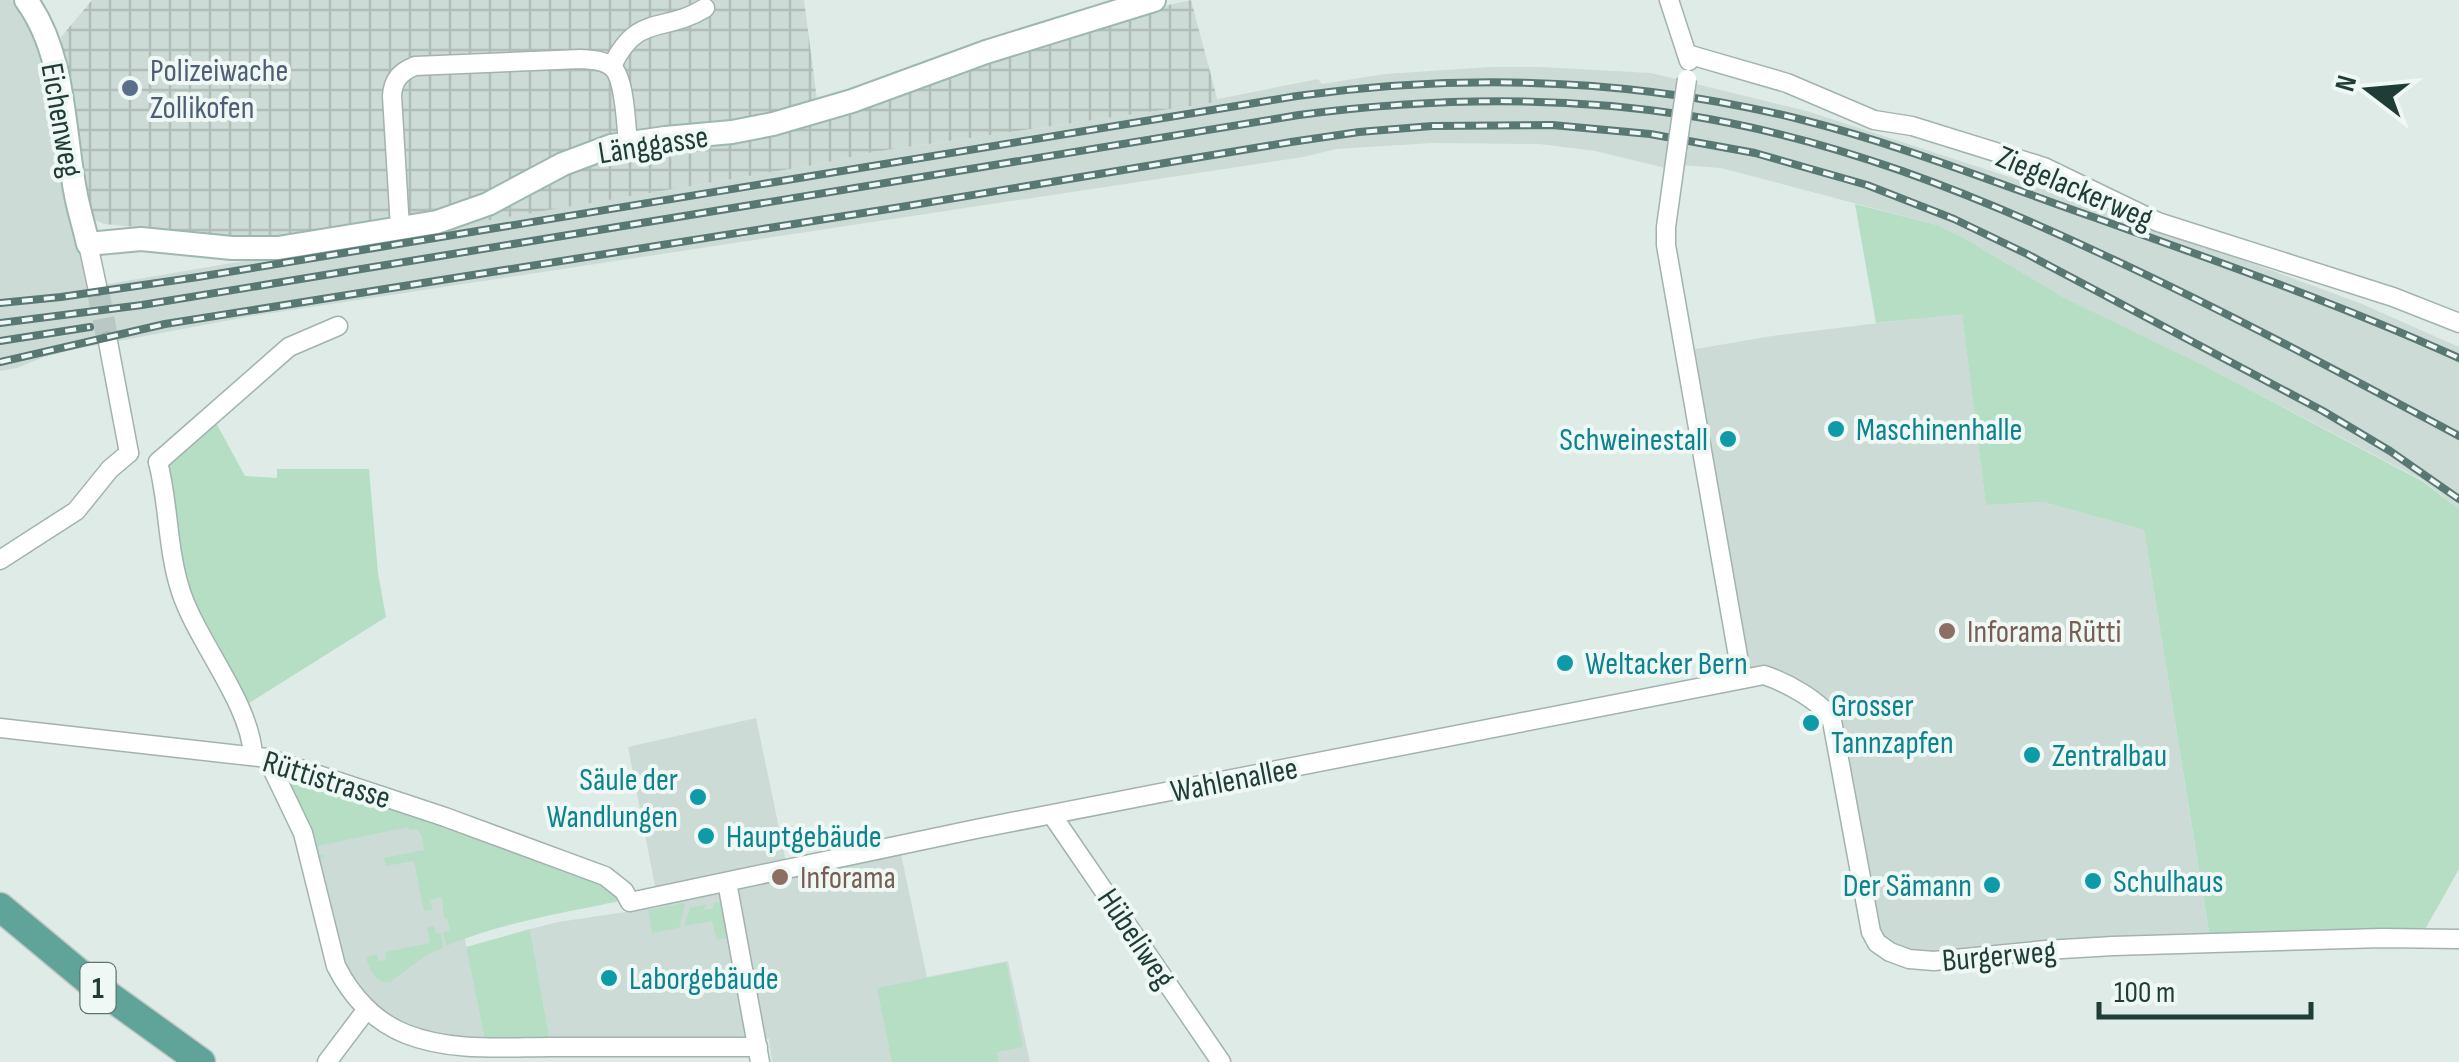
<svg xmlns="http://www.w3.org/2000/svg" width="2459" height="1062" font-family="'Sofia Sans Condensed',sans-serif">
  <defs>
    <pattern id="industrial-grid" width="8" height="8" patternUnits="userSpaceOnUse" patternTransform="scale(2.5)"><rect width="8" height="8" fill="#cddbd6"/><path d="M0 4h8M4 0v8" fill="none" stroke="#b0bdb8"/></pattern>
  </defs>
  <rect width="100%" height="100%" fill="#dfebe7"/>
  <!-- built -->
  <g fill="#cddbd6">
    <polygon points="0,0 12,0 35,36 43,60 65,196 90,287 814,165 873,152 1217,102 1218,99 1318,79 1322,84 1385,74 1490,67 1541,67 1651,73 1807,111 2092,204 2362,304 2459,347 2459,509 2422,480 2201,364 2063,297 1964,238 1937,225 1721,168 1680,165 1674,170 1595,151 1539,144 1433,143 1336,149 1303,157 252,316 76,349 44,357 17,368 0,371"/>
    <polygon points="1962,313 1986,505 2043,502 2144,530 2211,945 1951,961 1882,947 1832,721 1774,678 1742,679 1684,351 1772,336"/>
    <polygon points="756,718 786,861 898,840 927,977 1008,961 1030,1062 772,1062 769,1039 550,1041 530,929 558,922 659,907 628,747"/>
    <polygon points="279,767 441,820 485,1040 461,1039 418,1032 386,1016 359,990 348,972"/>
  </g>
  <!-- industrial -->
  <polygon fill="url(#industrial-grid)" points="92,0 804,0 819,115 1110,18 1191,0 1218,102 873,152 814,165 461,225 434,210 256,239 104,224 93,219 61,37"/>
  <!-- green -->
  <g fill="#b6dec5">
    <polygon points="1855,204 1937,225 1964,238 2063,297 2201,364 2422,481 2459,509 2459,869 2423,933 2210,938 2144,530 2043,502 1986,505 1962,314 1876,323"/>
    <polygon points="214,419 245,476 277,478 277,469 369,469 378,573 386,617 243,707 185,590 167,479 172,458"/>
    <path d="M280 769 610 883 620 901C562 913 501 923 446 946L443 932 450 931 447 918H444L442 897 429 900 433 909 424 911 414 861 386 866 384 858 424 850 422 836 417 829 410 830 408 827 318 846 319 855 324 854 323 858 319 860Z"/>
    <polygon points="718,902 721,904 727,938 717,940 712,921 684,926 690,908 707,904 704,909 706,910 713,908 714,903"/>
    <polygon points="683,903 685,905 679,928 652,933 648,910"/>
    <path d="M434 926 436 933H441L443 948 425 956 390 982C377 985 368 968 366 957L377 954 378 961 386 960 385 952 430 943 427 927Z"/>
    <polygon points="530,929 550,1041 485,1040 466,947"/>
    <polygon points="1006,962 1023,1047 997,1052 998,1062 892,1062 877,988"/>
  </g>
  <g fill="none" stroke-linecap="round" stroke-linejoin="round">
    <!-- secondary-tunnel -->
    <polyline stroke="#b9c8c4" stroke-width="22" stroke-dasharray="22 11" stroke-linecap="butt" points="97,286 108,342"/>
    <!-- street casing -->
    <g stroke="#a2b3af" stroke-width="21">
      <g id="street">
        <polyline points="1669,0 1689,61"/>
        <polyline points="1687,54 1787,83 1874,120 1912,126 2044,167 2158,222 2393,297 2459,323"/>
        <path d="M612 66C638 12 663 34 705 8"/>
        <polyline points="1677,148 1666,227 1666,245 1742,679"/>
        <path d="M400 228 392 96C393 80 400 72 415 66L581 59C592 60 605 60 613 68 625 80 626 125 628 143"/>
        <polyline points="88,244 97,286"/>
        <polyline points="108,342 129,453"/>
        <path d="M158 462C169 504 167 550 181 592 198 643 250 703 253 755"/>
        <polyline points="158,462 289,347 338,326"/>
        <polyline points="0,560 76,511 110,469 129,453"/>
        <path d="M0 728 267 758 445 817 605 876 624 891 630 902 976 829 1764 675C1785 682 1822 701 1832 721L1871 932 1877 943 1890 952 1909 959 1934 961 2046 950 2113 946 2382 938 2459 939"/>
        <path d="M267 758 303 833 336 966C351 996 375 1022 406 1034 451 1052 504 1047 551 1047 620 1047 689 1047 758 1047"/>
        <polyline points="1052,815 1221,1062"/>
        <polyline points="727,882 760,1062"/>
        <polyline points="327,1062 367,1009"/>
      </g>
    </g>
    <!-- secondary casing -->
    <g stroke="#9db8b1" stroke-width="26">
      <path id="secondary" d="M26 0C65 53 63 127 75 190 78 208 84 226 88 244L141 239 232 248H278L437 222 488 204 563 164 611 146 665 138 732 132 773 124 852 101 986 52 1154 0"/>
    </g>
    <!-- primary casing -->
    <g stroke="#c0c8c7" stroke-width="31">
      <polyline id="primary" points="0,907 90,982 201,1062"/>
    </g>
    <!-- street -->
    <use href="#street" stroke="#fff" stroke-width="18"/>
    <!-- secondary -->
    <use href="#secondary" stroke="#fff" stroke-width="22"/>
    <!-- primary -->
    <use href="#primary" stroke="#60a499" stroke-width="28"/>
    <!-- rail casing -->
    <g stroke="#597873" stroke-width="8">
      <g id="rail">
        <path d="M0 303 61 297 198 277 1297 96C1465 73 1634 78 1799 119 1899 144 1996 183 2093 217 2216 261 2340 304 2459 358"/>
        <path d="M0 323 142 305 1299 115C1428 98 1556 95 1685 115 1833 138 1972 193 2108 257 2227 312 2343 374 2459 436"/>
        <polyline points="0,341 90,327"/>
        <polyline points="0,362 165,324 901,207 1291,142 1359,132 1432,126 1552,125 1650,134 1755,153 1867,185 1954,219 2027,254 2323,411 2390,451 2459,499"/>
      </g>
    </g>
    <!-- rail -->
    <use href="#rail" stroke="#eff8f4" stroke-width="4" stroke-dasharray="11" stroke-linecap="butt"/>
    <!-- street-bridge casing -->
    <g stroke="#a2b3af" stroke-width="21" stroke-linecap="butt">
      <polyline id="street-bridge" points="1677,148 1687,79"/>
    </g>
    <!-- street-bridge -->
    <use href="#street-bridge" stroke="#fff" stroke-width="18"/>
  </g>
  <!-- markers -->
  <circle fill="#5c6f8a" stroke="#eff8f4" stroke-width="4" cx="130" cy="88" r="10"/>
  <g fill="#0f9aa8" stroke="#eff8f4" stroke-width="4">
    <circle cx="1836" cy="429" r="10"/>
    <circle cx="1728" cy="439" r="10"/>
    <circle cx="1565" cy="663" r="10"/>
    <circle cx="1811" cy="723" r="10"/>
    <circle cx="2032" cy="755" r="10"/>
    <circle cx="698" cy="797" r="10"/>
    <circle cx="706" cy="836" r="10"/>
    <circle cx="2093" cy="881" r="10"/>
    <circle cx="1992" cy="885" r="10"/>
    <circle cx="609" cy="978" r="10"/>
  </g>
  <g fill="#8d6e63" stroke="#eff8f4" stroke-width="4">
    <circle cx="1947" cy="631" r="10"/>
    <circle cx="780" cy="877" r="10"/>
  </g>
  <g text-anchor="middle" stroke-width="8" stroke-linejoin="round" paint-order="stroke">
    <!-- shield labels -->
    <rect fill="#eff8f4" stroke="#5d7470" stroke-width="2.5" x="80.5" y="963" width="35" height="50" rx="8"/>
    <g font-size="30" font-weight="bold" fill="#1f3c37">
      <text x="98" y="998">1</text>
    </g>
    <!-- service labels -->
    <g font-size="32" fill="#4e5e75" stroke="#eff8f4" text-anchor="start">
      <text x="150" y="81">Polizeiwache<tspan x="150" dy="37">Zollikofen</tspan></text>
    </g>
    <!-- street labels -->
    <g font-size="32" fill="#1f3c37" stroke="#eff8f4">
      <text transform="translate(62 120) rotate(80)" y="11">Eichenweg</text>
      <text transform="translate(653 144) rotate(-9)" y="11">Länggasse</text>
      <text transform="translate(2075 187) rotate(23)" y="11">Ziegelackerweg</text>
      <text transform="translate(327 779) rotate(17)" y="11">Rüttistrasse</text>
      <text transform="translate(1234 779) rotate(-11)" y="11">Wahlenallee</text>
      <text transform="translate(1137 938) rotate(56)" y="11">Hübeliweg</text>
      <text transform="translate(1999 955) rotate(-5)" y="11">Burgerweg</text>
    </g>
    <!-- culture labels -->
    <g font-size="32" fill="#0d838f" stroke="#eff8f4" text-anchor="start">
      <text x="1856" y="440">Maschinenhalle</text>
      <text x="1708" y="450" text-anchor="end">Schweinestall</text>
      <text x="1585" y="674">Weltacker Bern</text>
      <text x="1831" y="716">Grosser<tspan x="1831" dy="37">Tannzapfen</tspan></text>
      <text x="2052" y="766">Zentralbau</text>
      <text x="678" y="790" text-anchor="end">Säule der<tspan x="678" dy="37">Wandlungen</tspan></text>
      <text x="726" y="847">Hauptgebäude</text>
      <text x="2113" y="892">Schulhaus</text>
      <text x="1972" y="896" text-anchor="end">Der Sämann</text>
      <text x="629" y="989">Laborgebäude</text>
    </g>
    <!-- education labels -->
    <g font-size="32" fill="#785e54" stroke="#eff8f4" text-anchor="start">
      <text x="1967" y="642">Inforama Rütti</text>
      <text x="800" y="888">Inforama</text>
    </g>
  </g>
  <!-- north arrow -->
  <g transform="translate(2369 90) rotate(286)" stroke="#eff8f4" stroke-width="8" paint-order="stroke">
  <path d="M0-8L18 38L0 25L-18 38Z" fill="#1f3c37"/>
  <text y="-15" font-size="28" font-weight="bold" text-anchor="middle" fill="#1f3c37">N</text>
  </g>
  <!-- scale -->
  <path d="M2099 1002v15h212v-15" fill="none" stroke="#1f3c37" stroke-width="5"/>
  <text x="2114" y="1002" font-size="30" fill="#1f3c37" stroke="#eff8f4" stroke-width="8" paint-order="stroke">100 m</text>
</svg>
